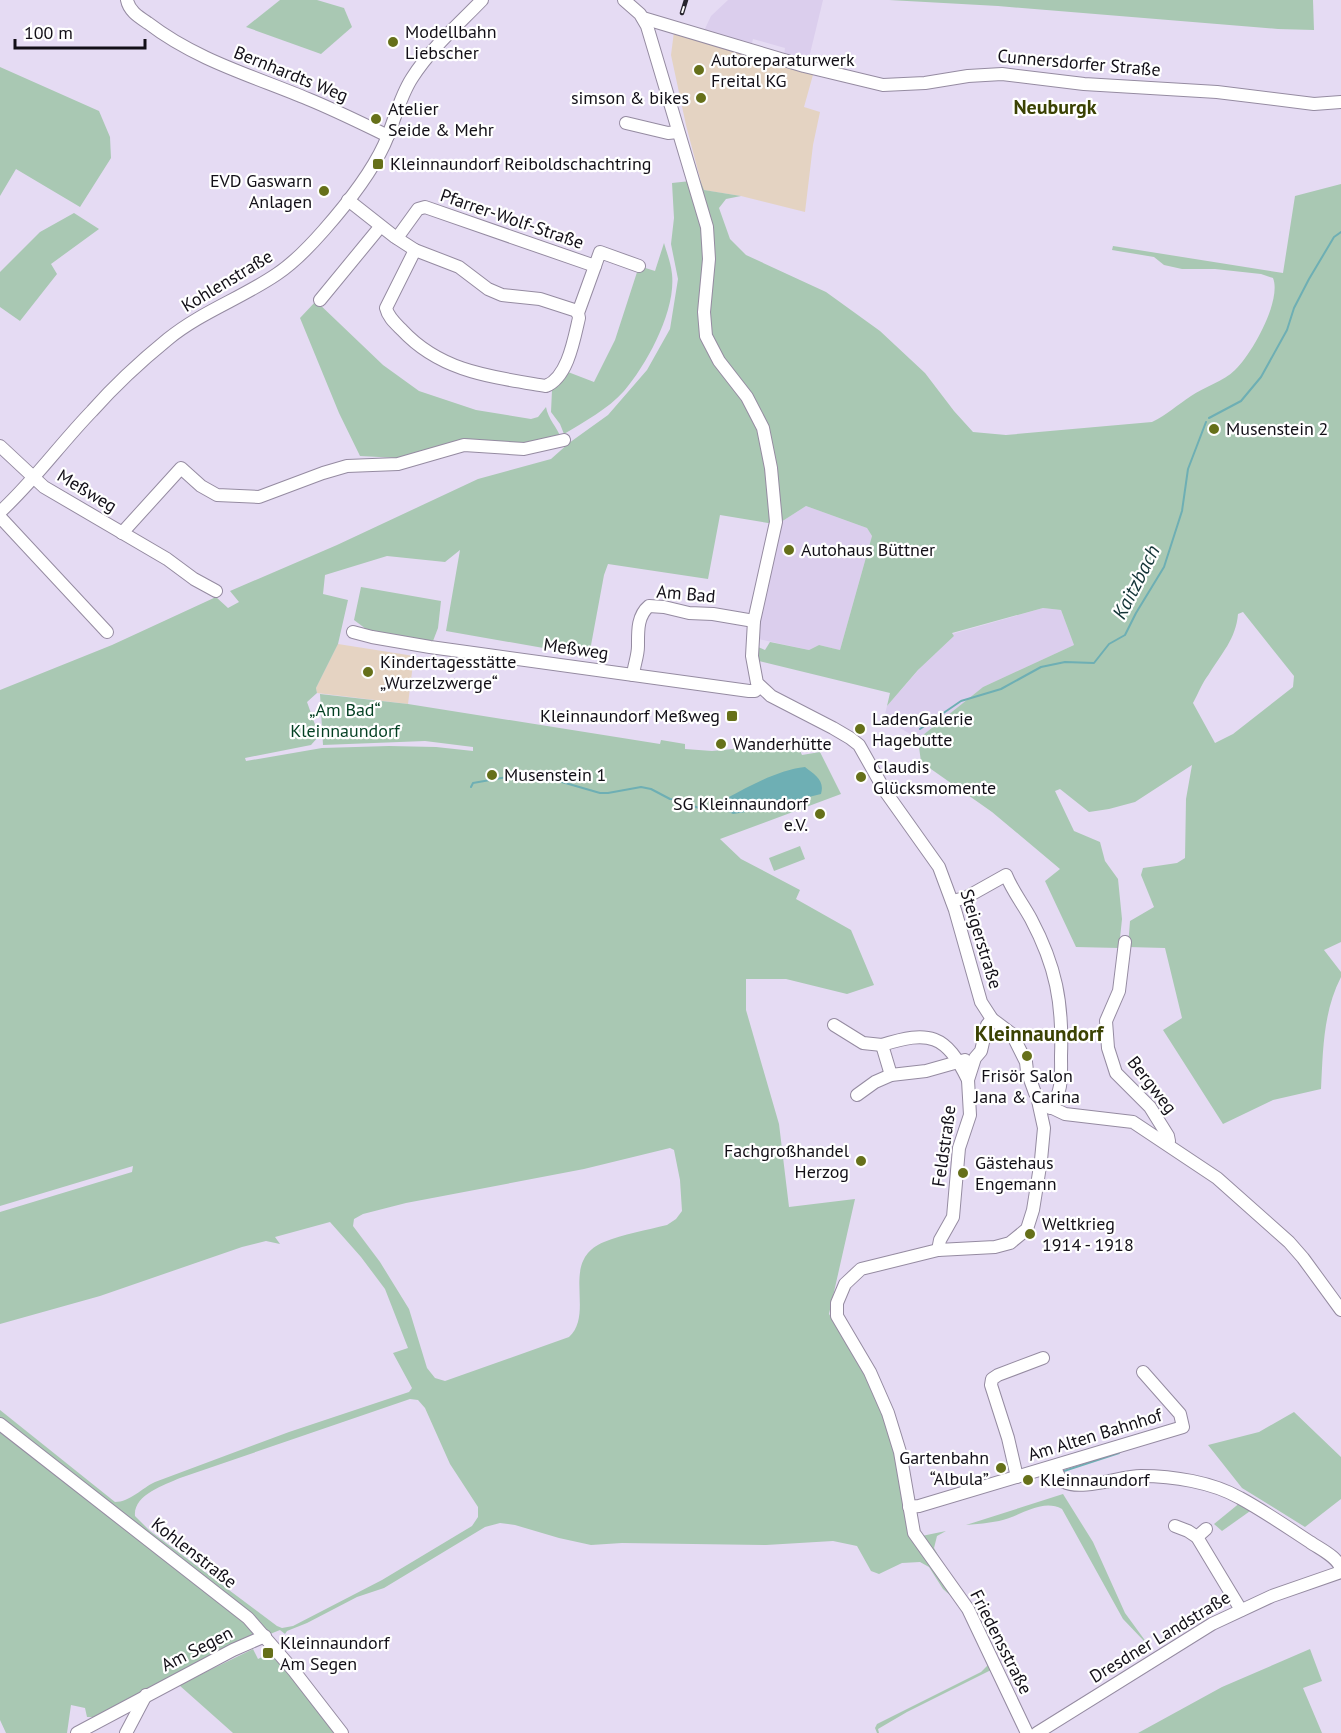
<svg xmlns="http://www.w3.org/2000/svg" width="1341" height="1733" font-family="'PT Sans',sans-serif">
  <rect width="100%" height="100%" fill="#e5dbf3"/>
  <!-- built -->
  <g fill="#dbceed">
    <polygon points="728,0 823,0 808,62 784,56 785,48 753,39 751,47 703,33 711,16"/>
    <polygon points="806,506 867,528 872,536 840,650 819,645 809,650 758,639 760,616 781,522"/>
    <polygon points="1043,608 1061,610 1074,645 983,687 918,739 884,718 887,706 921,667 954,636 952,634"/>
  </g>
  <!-- industrial -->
  <polygon fill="#e4d3c2" points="675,24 816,64 804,107 820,112 813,145 805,212 741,196 703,190 686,125 671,55"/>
  <!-- education -->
  <polygon fill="#e5d3c2" points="338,644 414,656 408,704 317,693 316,688"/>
  <!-- green -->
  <g fill="#a9c8b3" fill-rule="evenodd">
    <polygon points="280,0 317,0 344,8 352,27 321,54 246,27"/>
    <polygon points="889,0 1313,0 1314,30 1278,29 998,6"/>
    <polygon points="0,67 99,111 110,137 111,158 80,207 16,169 0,196"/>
    <path d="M700 180 704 190 741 196 726 199 719 208 730 239 746 255 826 292 880 331 925 373 954 411 973 432 1006 435 1152 422C1167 415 1177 405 1191 396 1204 387 1224 381 1235 370 1252 354 1282 300 1273 278L1261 274 1215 269H1182L1164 265 1154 257 1112 250 1113 246 1283 273 1295 196 1341 184V942L1324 950 1341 972V977C1323 1012 1323 1051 1321 1089L1273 1100 1223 1124 1163 1030 1182 1018 1165 948 1128 947 1130 921 1154 907 1141 875 1143 868 1177 863 1185 858 1186 799 1192 765 1135 802 1109 809 1089 812 1060 789 1055 791 1074 831 1100 842 1105 861 1118 879 1122 919 1119 948 1076 947 1045 881 1060 869 992 812 921 762 918 739 983 687 1074 645 1061 610 1043 608 952 633 954 636 918 670 887 706 890 693 759 661 758 647 765 650 770 642 809 650 819 645 840 650 872 536 867 528 806 506 781 522 768 523 720 515 708 579 608 564 604 575 589 656 446 631 460 550 445 562 387 556 325 575 323 594 348 600 338 644 316 688 317 693 307 702 319 736 311 745 245 758 246 761 322 748 389 746 436 747 473 751V747L425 741 323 745 320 694 408 704 660 744 661 740 685 744V749L712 751 763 746 767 752 792 740 797 744 802 755 820 752 841 794 720 839 741 859 800 890 796 899 851 930 874 985 847 994 786 979H746V1010L779 1124 789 1207 855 1199 829 1314 860 1362 895 1445 912 1538 946 1531 937 1536 934 1548 1001 1665 907 1712 878 1729 879 1733H877L875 1728 877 1724 981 1672 988 1665 960 1604 943 1589 929 1567 920 1562 902 1563 879 1574 871 1571 857 1546 833 1541 766 1545 622 1543 591 1545 559 1538 515 1525 500 1523 485 1527 384 1588 357 1597 307 1623 287 1631 285 1634 280 1630 265 1636 253 1633 249 1640 97 1717H87L85 1708 71 1705 67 1733H6L0 1720V1410L115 1502C130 1502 142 1488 155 1482L289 1432 409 1392 412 1388 393 1353 408 1348 385 1289 361 1257 330 1222 275 1237 280 1244 266 1241 242 1247 100 1296 0 1324V1212L132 1172 133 1166 0 1206V690L112 645 216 597 228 608 239 602 230 591 337 545 478 479 551 459 569 443 608 415 647 370 670 329 678 279 671 244 674 218 672 183ZM1243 612 1294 676 1293 687 1233 734 1215 743 1193 703C1198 694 1202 683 1209 674 1221 654 1236 639 1238 614ZM670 1148 674 1150 680 1180 682 1211 676 1219 667 1225C647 1230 623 1234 604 1242 558 1261 596 1312 569 1337L445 1381 435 1378 427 1368 409 1309 380 1262 353 1226 354 1219 363 1214 406 1203 584 1169ZM410 1399 418 1400 425 1408 450 1464 478 1507V1517L472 1526 382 1580 293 1626 282 1628 277 1626 150 1531 135 1516C133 1495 164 1485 180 1478Z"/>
    <polygon points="74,213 99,229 51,264 57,274 20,321 0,307 0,272 40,232"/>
    <path d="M664 243C667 253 671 264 672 274 676 311 647 364 624 391 608 409 584 422 564 434L560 424 551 412 552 390 568 372 594 382 615 340 639 266 655 271Z"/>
    <path d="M316 301 383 365 419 391 476 410 531 419 538 417 546 407C548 419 557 427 561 438L528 446 485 444 398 458 360 456 339 413 300 318Z"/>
    <polygon points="361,587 441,601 438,628 433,641 375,632 374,635 354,620"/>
    <polygon points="800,846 805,859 774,871 769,858"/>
    <polygon points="1294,1412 1341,1457 1341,1499 1305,1527 1242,1488 1208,1445 1259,1432"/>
    <path d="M1063 1494 1093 1542 1125 1613 1152 1650 1150 1651 1144 1641 1123 1619 1062 1509C1041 1498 1020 1517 999 1521 989 1523 977 1524 966 1525Z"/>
    <polygon points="1241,1502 1253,1509 1222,1531 1214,1524"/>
    <polygon points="253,1649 258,1659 268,1654 279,1659 337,1733 233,1733 179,1685"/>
    <polygon points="1310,1649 1322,1681 1303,1688 1322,1733 1138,1733 1222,1687"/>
  </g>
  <!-- water -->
  <path fill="#6eafb4" d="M805 767C815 775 825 780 821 794L752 811 733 814 725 810 727 798C752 785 778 770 805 767Z"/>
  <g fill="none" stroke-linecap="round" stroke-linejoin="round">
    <!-- stream -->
    <g stroke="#6eafb4" stroke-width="2">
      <polyline points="1209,418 1241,401 1261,377 1287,330 1294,308 1309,279 1334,237 1341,232"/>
      <polyline points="920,729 961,701 1001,689 1041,667 1065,662 1094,663 1109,644 1125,635 1136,613 1164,567 1182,511 1188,469 1206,422"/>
      <polyline points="471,787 473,783 519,775 548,778 600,793 608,793 641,787 651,789 670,799 681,800 693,806 708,811 725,810"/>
      <polyline points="1064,1471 1119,1453"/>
    </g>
    <!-- minor casing -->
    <g stroke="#958ba1" stroke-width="14">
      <g id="minor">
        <path d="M127 0C129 11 139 17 148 23 196 60 253 76 308 99 335 110 361 123 388 136"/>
        <polyline points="624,0 640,14 647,26 707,227 709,259 704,312 706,336 719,361 747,397 763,428 771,468 776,522 754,621 752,656 757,683 771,696 833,728 850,738 859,745 885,791 939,867 955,910 981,1002 992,1019 1012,1034 1026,1062 1027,1071 1035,1093 1042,1103 1065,1114 1133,1122 1217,1178 1289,1242 1303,1258 1341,1310"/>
        <polyline points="643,18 804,66 883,85 925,83 968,76 1002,74 1084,84 1217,92 1314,104 1341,102"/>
        <polyline points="626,123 668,133 678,132"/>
        <polyline points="348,200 395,237 415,250 459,267 488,289 502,295 540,299 574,310 578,313"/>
        <polyline points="397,238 418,209 425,207 595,266 600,252 639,266"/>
        <path d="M415 250 386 308C388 317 395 323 402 330 441 372 492 377 546 386 568 377 574 339 579 318L578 313 595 266"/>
        <polyline points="320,300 380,227"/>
        <polyline points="0,446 44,487 167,559 194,579 216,591"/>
        <path d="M0 512C34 481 60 444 92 411 115 385 141 361 168 339 201 312 242 298 277 274 295 262 310 246 324 230 346 205 370 175 384 145 394 123 399 98 412 78 431 48 458 25 482 0"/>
        <polyline points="0,517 107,632"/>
        <polyline points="122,533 181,468 201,486 217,495 259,497 323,473 347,466 398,464 464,445 524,449 564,440"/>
        <polyline points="353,632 372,637 430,647 749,691 755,691 759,687"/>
        <path d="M633 675C634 665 638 656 638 646 638 632 637 616 649 606L664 607 689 613 713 614 754 621"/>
        <path d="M952 901 965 898 1006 875C1013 892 1023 904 1031 919 1056 966 1063 1003 1061 1056 1061 1075 1063 1093 1050 1108"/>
        <polyline points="1125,942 1119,991 1106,1021 1108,1048 1116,1073 1150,1107 1168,1136 1169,1141 1167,1144"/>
        <polyline points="834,1025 863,1043 882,1045"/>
        <path d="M891 1075 882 1045C929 1030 946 1034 968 1080"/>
        <polyline points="857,1095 875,1082 891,1075 926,1071 965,1060"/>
        <polyline points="938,1250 940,1240 953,1217 959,1148 970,1115 968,1080 975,1058 981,1051 987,1025 992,1019"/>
        <polyline points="0,1424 248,1618 294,1671 342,1733"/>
        <path d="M1055 1466C1057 1472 1058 1478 1064 1482 1082 1491 1121 1476 1141 1476 1173 1476 1212 1482 1240 1498 1264 1511 1287 1527 1310 1542 1320 1549 1338 1557 1341 1569"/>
        <polyline points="1017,1477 1008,1438 991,1385 992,1379 998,1375 1043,1358"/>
        <polyline points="909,1507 919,1506 1183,1427 1180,1414 1143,1372"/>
        <polyline points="1175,1526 1188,1531 1197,1537 1241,1610"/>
        <polyline points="1197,1537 1206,1529"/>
        <polyline points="77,1733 233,1650 265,1636"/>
        <polyline points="126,1733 146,1695"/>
        <polyline points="1027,1733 968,1609 914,1533 900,1452 888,1413 870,1372 837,1316 837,1303 845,1284 861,1269 938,1250 995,1247 1010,1243 1027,1229 1033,1210 1041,1160 1044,1128 1037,1096"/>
        <polyline points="1037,1733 1212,1624 1272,1596 1341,1572"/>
      </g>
    </g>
    <!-- minor -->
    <use href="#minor" stroke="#fff" stroke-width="12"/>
    <!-- rail casing -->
    <g stroke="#27242d" stroke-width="4.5">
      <polyline id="rail" points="682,13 686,0"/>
    </g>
    <!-- rail -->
    <use href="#rail" stroke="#fff" stroke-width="2" stroke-dasharray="7" stroke-linecap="butt"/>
  </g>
  <!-- markers -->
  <g fill="#66701a" stroke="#fff" stroke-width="2">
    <circle cx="393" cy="42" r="6"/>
    <circle cx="699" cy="70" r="6"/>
    <circle cx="701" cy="98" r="6"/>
    <circle cx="376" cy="119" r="6"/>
    <rect x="372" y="158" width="12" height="12" rx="3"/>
    <circle cx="324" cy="191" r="6"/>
    <circle cx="1214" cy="429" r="6"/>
    <circle cx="789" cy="550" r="6"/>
    <circle cx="368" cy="672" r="6"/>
    <rect x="726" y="710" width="12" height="12" rx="3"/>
    <circle cx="860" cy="729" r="6"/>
    <circle cx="721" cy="744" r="6"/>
    <circle cx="492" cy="775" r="6"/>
    <circle cx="861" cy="777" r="6"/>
    <circle cx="820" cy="814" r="6"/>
    <circle cx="1027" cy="1056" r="6"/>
    <circle cx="861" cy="1161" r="6"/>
    <circle cx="963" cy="1173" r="6"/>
    <circle cx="1030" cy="1234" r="6"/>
    <circle cx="1001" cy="1468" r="6"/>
    <circle cx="1028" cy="1480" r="6"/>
    <rect x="262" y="1647" width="12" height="12" rx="3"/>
  </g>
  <g text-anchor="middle" stroke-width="4.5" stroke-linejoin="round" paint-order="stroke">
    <!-- poi labels -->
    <g font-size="18" fill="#120f17" stroke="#fff" text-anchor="start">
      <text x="405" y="38">Modellbahn<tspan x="405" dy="21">Liebscher</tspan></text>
      <text x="711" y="66">Autoreparaturwerk<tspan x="711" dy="21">Freital KG</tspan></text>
      <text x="689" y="104" text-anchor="end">simson &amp; bikes</text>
      <text x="388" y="115">Atelier<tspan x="388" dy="21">Seide &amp; Mehr</tspan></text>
      <text x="390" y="170">Kleinnaundorf Reiboldschachtring</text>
      <text x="312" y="187" text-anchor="end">EVD Gaswarn<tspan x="312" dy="21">Anlagen</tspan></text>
      <text x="1226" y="435">Musenstein 2</text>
      <text x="801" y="556">Autohaus Büttner</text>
      <text x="380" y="668">Kindertagesstätte<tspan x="380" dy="21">„Wurzelzwerge“</tspan></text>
      <text x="720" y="722" text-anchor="end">Kleinnaundorf Meßweg</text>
      <text x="872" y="725">LadenGalerie<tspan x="872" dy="21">Hagebutte</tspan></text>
      <text x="733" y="750">Wanderhütte</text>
      <text x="873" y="773">Claudis<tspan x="873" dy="21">Glücksmomente</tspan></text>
      <text x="504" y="781">Musenstein 1</text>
      <text x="808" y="810" text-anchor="end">SG Kleinnaundorf<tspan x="808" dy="21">e.V.</tspan></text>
      <text x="1027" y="1082" text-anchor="middle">Frisör Salon<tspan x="1027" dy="21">Jana &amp; Carina</tspan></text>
      <text x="849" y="1157" text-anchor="end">Fachgroßhandel<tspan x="849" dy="21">Herzog</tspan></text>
      <text x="975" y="1169">Gästehaus<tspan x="975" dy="21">Engemann</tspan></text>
      <text x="1042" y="1230">Weltkrieg<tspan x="1042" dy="21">1914 - 1918</tspan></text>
      <text x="989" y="1464" text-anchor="end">Gartenbahn<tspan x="989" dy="21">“Albula”</tspan></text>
      <text x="1040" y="1486">Kleinnaundorf</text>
      <text x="280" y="1649">Kleinnaundorf<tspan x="280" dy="21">Am Segen</tspan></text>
    </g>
    <!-- street labels -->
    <g font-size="18" fill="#120f17" stroke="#fff">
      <text transform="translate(1079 63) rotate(5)" y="6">Cunnersdorfer Straße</text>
      <text transform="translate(291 74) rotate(22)" y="6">Bernhardts Weg</text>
      <text transform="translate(512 219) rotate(19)" y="6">Pfarrer-Wolf-Straße</text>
      <text transform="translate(227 281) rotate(-31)" y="6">Kohlenstraße</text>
      <text transform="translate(87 491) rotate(31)" y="6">Meßweg</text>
      <text transform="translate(686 594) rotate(5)" y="6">Am Bad</text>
      <text transform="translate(576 649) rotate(8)" y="6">Meßweg</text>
      <text transform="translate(981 939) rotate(73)" y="6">Steigerstraße</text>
      <text transform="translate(1152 1085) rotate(52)" y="6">Bergweg</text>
      <text transform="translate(944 1146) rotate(-82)" y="6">Feldstraße</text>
      <text transform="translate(1095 1435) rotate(-17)" y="6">Am Alten Bahnhof</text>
      <text transform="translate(194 1553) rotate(38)" y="6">Kohlenstraße</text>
      <text transform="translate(1160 1637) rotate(-31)" y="6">Dresdner Landstraße</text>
      <text transform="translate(1001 1642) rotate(63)" y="6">Friedensstraße</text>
      <text transform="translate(197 1649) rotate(-27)" y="6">Am Segen</text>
    </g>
    <!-- park labels -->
    <g font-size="18" fill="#033f22" stroke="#fff">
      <text x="345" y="716">„Am Bad“<tspan x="345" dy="21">Kleinnaundorf</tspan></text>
    </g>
    <!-- neighbourhood labels -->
    <g font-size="20" font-weight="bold" fill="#3b4203" stroke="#fff">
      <text x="1055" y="114">Neuburgk</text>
    </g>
    <!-- water labels -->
    <g font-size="20" font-style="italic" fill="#133437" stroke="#fff">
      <text transform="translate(1136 582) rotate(-63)" y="7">Kaitzbach</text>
    </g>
    <!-- quarter labels -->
    <g font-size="21" font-weight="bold" fill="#3b4203" stroke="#fff">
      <text x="1039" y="1041">Kleinnaundorf</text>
    </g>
  </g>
  <!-- scale -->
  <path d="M15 39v9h130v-9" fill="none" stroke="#120f17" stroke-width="3"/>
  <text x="24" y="39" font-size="18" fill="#120f17" stroke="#ffffff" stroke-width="4.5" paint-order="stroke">100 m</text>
</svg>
